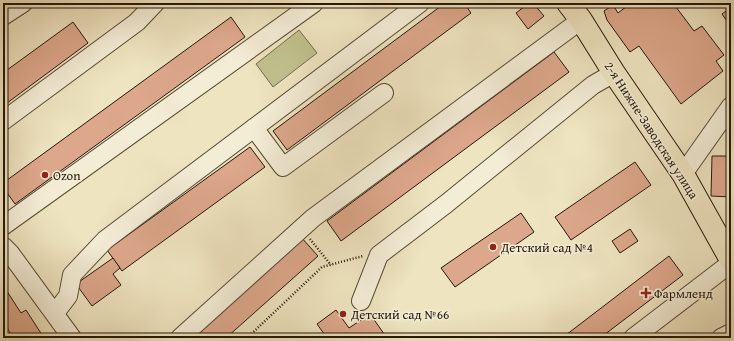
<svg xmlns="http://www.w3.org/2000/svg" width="734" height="341" font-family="'Gentium Book Plus',serif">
  <rect width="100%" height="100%" fill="#eee4c0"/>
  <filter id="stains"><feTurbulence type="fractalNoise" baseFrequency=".005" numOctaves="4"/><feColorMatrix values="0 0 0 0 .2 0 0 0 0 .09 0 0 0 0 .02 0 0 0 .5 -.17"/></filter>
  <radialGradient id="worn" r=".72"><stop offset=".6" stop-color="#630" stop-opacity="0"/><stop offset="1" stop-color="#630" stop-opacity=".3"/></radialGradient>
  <!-- green -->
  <polygon fill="#c1c18d" stroke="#736c4a" points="299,30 317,53 273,87 256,64"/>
  <!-- building -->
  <g fill="#dda78b" stroke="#251708">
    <polygon points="445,3 464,3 471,13 287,150 273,131"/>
    <polygon points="529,3 533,3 544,16 528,29 516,13"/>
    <polygon points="631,3 673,3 694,31 702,26 724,55 716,61 723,71 681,104 639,46 630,52 607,20 604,11 613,5 618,13"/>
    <polygon points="730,8 731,9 731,27 722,14"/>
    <polygon points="231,17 245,37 15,204 3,187 3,183"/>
    <polygon points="73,22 88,43 3,106 3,73"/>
    <polygon points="554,52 569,72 341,241 327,221"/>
    <polygon points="250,147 265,167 122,271 107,250"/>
    <polygon points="712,156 731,156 731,197 711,196"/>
    <polygon points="635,162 651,185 571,240 555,217"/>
    <polygon points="521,213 534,232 455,287 441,268"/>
    <polygon points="630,229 638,241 620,253 612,241"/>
    <polygon points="301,237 318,256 226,338 188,338"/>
    <polygon points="669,256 683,275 600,338 562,338"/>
    <polygon points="113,258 120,268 113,274 121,285 92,306 76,284"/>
    <polygon points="3,285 21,313 26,310 44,338 13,338 5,324 3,326"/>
    <polygon points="336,310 349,328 370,314 387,338 327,338 317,324"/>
  </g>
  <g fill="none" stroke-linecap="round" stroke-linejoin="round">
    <!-- minor casing -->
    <g stroke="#574a36" stroke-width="20">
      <g id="minor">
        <polyline points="3,16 23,3"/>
        <polyline points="3,121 137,22 155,3"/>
        <polyline points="254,128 283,167 384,93"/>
        <polyline points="683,174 731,106"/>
        <polyline points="3,226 314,3"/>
        <polyline points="3,246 10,253 72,338"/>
        <polyline points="361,301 379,255 446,204 593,85 614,73"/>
        <polyline points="55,313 68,296 72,275 105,240 420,3"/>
        <polyline points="180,338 313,218 581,20"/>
        <polyline points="633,338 731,263"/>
        <polyline points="721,338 731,333"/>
      </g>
    </g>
    <!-- major casing -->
    <g stroke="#251708" stroke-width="24">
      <polyline id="major" points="568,3 581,20 614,73 683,174 731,260"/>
    </g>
    <!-- path -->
    <g stroke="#251708" stroke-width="2.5" stroke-dasharray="1 2" stroke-linecap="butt">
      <polyline points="310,239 331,265"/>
      <polyline points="247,338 322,267 363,256"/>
    </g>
    <!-- minor -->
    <use href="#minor" stroke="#f4edd6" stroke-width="18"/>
    <!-- major -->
    <use href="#major" stroke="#eee4c0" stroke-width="22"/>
  </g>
  <!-- markers -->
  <g fill="#8f2418" stroke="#f4edd6" stroke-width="1.5">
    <circle cx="45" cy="175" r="4"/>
    <circle cx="493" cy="247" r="4"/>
    <path d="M644 287h4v4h4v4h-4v4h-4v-4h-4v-4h4z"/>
    <circle cx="343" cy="314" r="4"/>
  </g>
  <g text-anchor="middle" stroke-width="3" stroke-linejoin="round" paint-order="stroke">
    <!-- street labels -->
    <g font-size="13" fill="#251708" stroke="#f4edd6">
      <text transform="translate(652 130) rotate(57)" y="5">2-я Нижне-Заводская улица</text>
    </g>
    <!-- poi labels -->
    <g font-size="13" fill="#251708" stroke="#f4edd6" text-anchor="start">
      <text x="53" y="180">Ozon</text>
      <text x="501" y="252">Детский сад №4</text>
      <text x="654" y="298">Фармленд</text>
      <text x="351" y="319">Детский сад №66</text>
    </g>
  </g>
  <!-- margin -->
  <rect width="734" height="341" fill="none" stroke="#eee4c0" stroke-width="16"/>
  <rect x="4" y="4" width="726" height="333" fill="none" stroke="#251708" stroke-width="2"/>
  <rect x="8" y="8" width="718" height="325" fill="none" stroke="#251708"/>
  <rect width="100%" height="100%" filter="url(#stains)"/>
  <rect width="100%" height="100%" fill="url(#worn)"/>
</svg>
